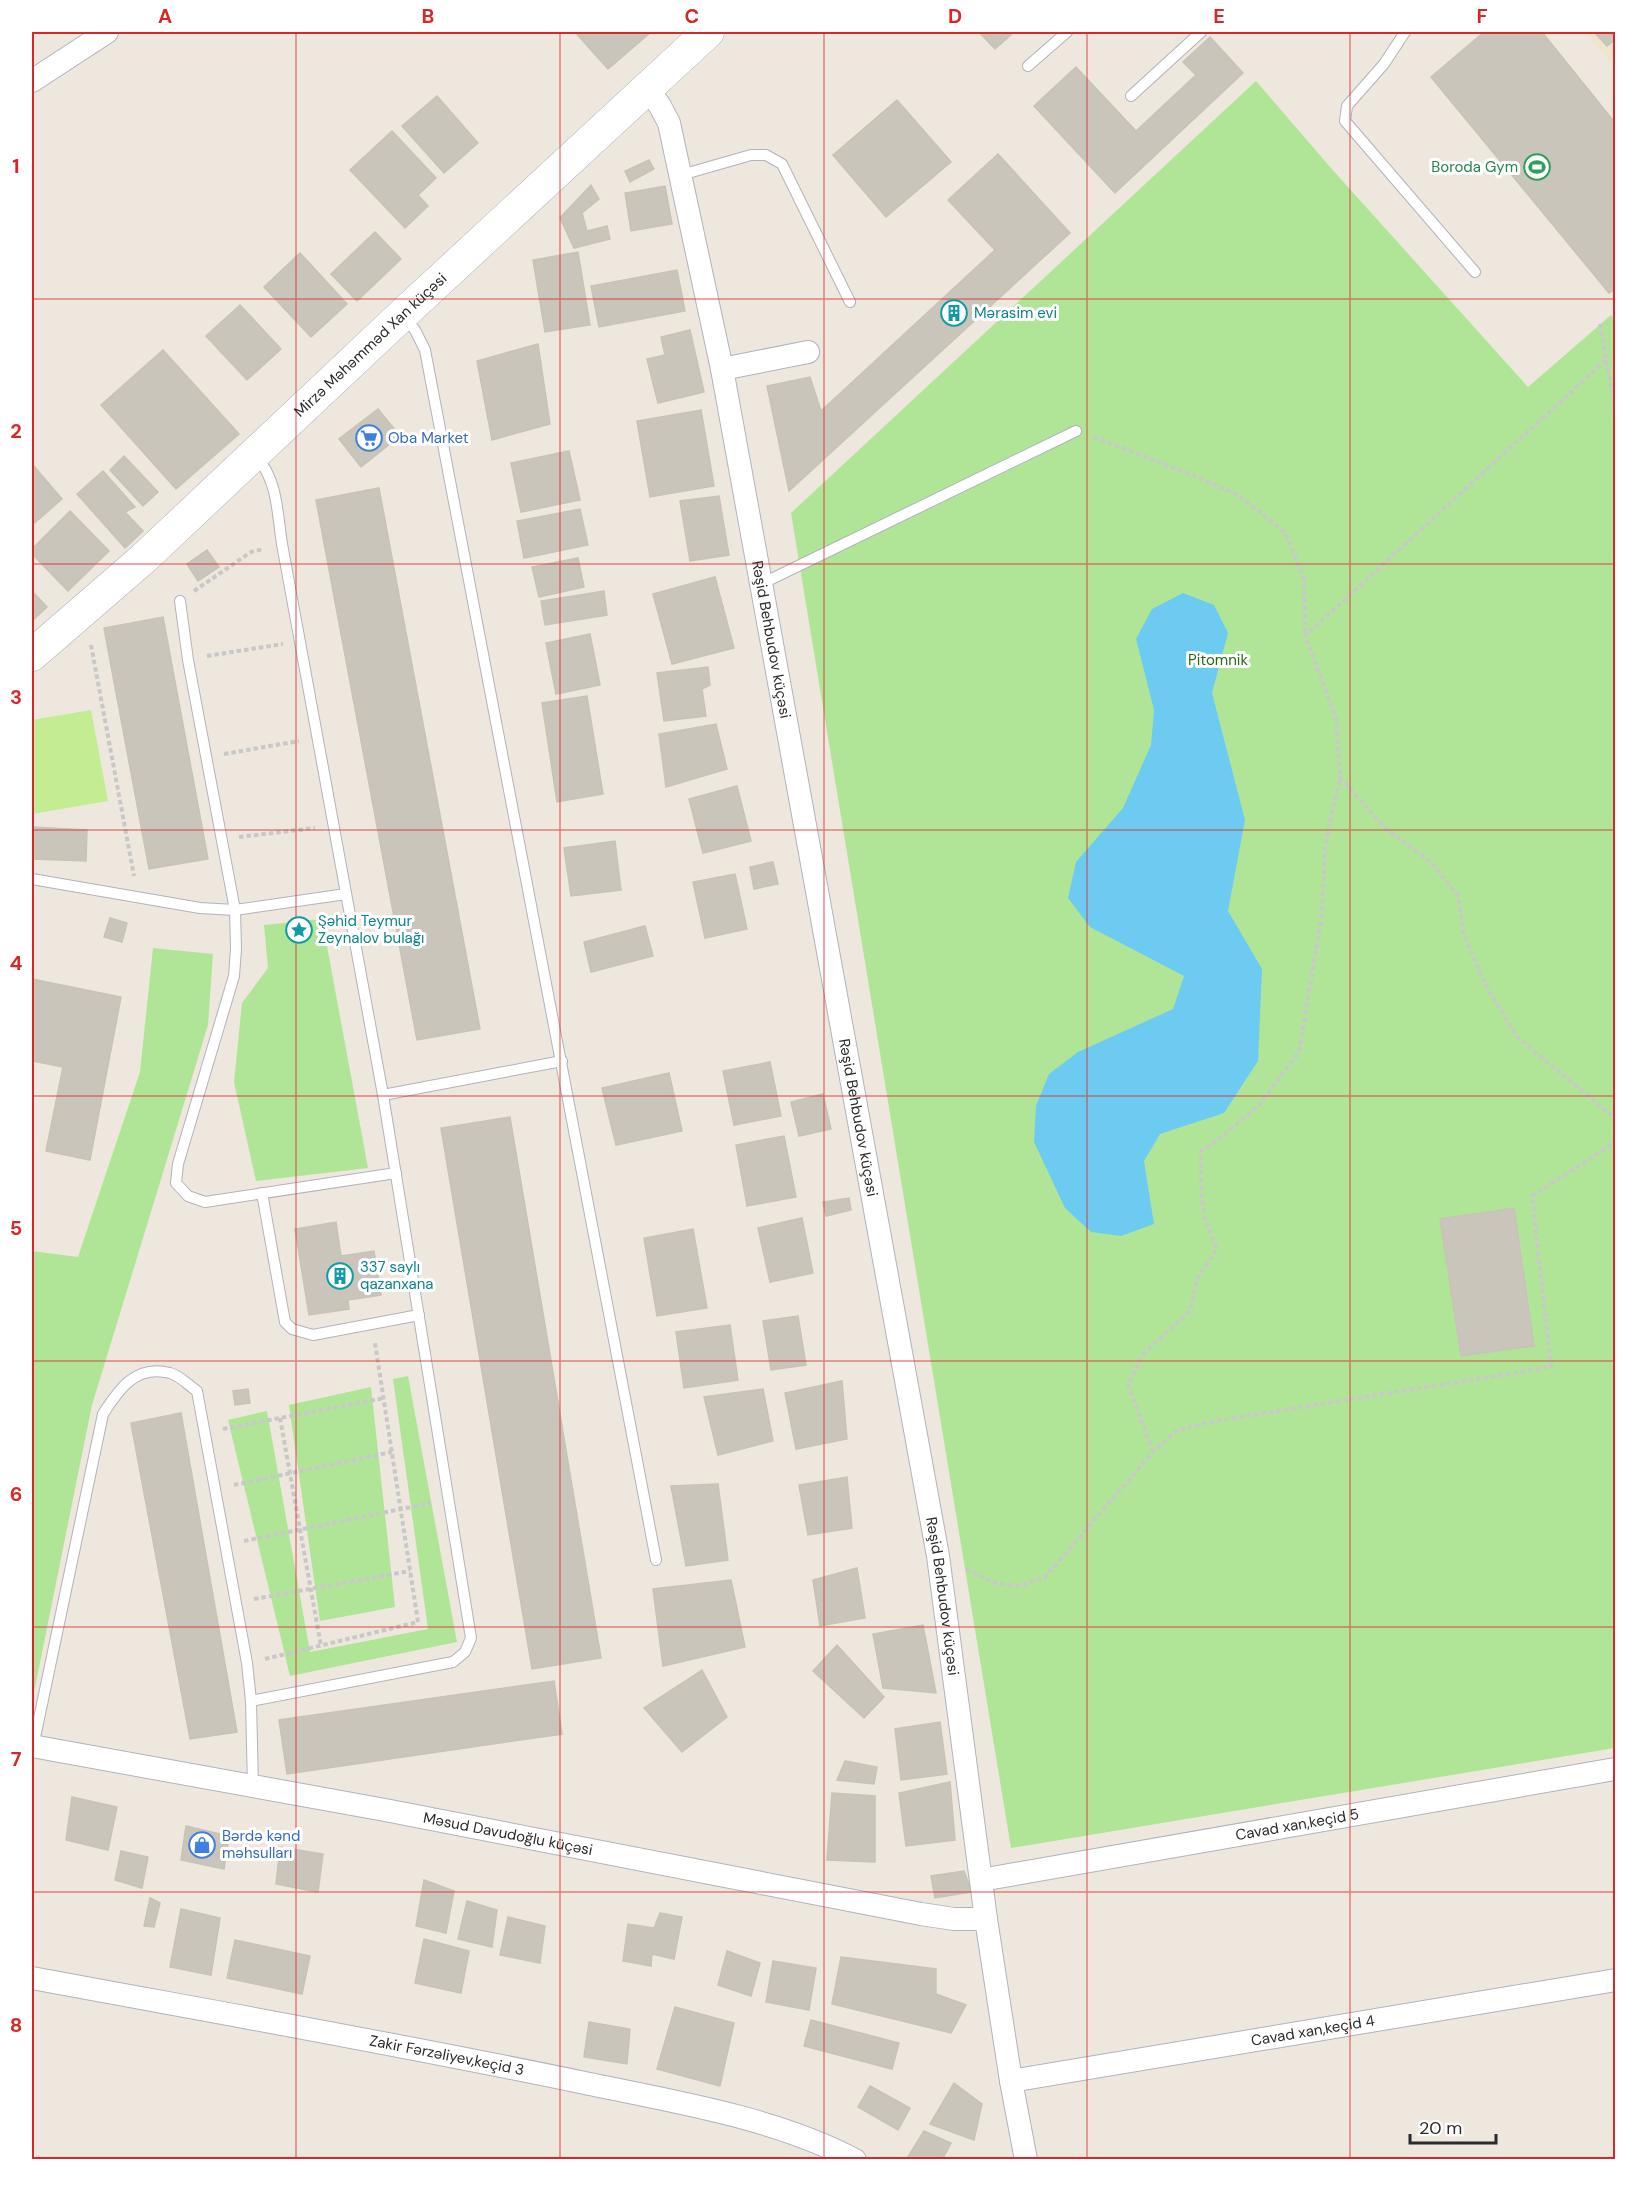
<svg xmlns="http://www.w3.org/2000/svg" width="1647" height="2191" font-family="'DM Sans',sans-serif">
  <rect width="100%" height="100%" fill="#ede7dd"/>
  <!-- education -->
  <polygon fill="#efe5cc" points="1584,32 1615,32 1615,67"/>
  <!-- green -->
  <g fill="#b0e597">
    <polygon points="1256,81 1330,167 1528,387 1611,315 1615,320 1615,1748 1011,1848 791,513"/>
    <polygon points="322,919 368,1168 256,1181 234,1082 242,1003 268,968 264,925"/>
    <polygon points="153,948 213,954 208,1025 92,1405 32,1702 32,1251 78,1257 140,1072"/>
    <polygon points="408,1376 457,1642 290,1676 228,1420 267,1411 310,1652 428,1629 393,1379"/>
    <polygon points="371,1387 395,1607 320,1621 289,1405"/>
  </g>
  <!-- pitch -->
  <polygon fill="#c4ed93" points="91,710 108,801 32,814 32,720"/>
  <!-- water -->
  <polygon fill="#6dcbf2" points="1183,593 1214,605 1228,633 1212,693 1245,820 1228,911 1262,969 1258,1061 1224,1113 1160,1134 1144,1161 1154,1224 1121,1236 1091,1232 1065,1208 1034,1142 1036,1106 1049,1074 1078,1052 1173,1009 1184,976 1090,927 1068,898 1076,862 1123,808 1151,745 1154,710 1136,639 1152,609"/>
  <!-- building -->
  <g fill="#c9c5bb" stroke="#c9c3b6" stroke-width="1.5">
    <polygon points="575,32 651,32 608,69"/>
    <polygon points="979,32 1014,32 995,49"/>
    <polygon points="1484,32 1542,32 1616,124 1616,288 1609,293 1431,77"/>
    <polygon points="1594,32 1616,32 1616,39 1607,46"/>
    <polygon points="1210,37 1243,73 1115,193 1034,106 1076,67 1136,131 1196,75 1183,62"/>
    <polygon points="437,96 478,143 444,173 402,126"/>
    <polygon points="897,100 951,162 886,217 833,155"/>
    <polygon points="392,131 436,178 418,195 428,206 405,228 350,170"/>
    <polygon points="998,154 1070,233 789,491 767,386 810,377 821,411 995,250 948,200"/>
    <polygon points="649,160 654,169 630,182 625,171"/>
    <polygon points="591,185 599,199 582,213 587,231 607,226 610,239 574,248 560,218"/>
    <polygon points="665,186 672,224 631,231 625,193"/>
    <polygon points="375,232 401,259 357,301 331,274"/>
    <polygon points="578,252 590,325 545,332 533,260"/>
    <polygon points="300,253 347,304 311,337 264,287"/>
    <polygon points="677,270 685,311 599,327 591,286"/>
    <polygon points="240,305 281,349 247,380 206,336"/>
    <polygon points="690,330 704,392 658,403 647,359 665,355 661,337"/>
    <polygon points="538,344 550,424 492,440 477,361"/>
    <polygon points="163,350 239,434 176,489 101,405"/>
    <polygon points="378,409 400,436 361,467 339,439"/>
    <polygon points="701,410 714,486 650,497 637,421"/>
    <polygon points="569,451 580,500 521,512 511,463"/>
    <polygon points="124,456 158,492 143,506 110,470"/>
    <polygon points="33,465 62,499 32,525 32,466"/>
    <polygon points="103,471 135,507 125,512 143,531 125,548 77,494"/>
    <polygon points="379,488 480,1029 417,1040 316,500"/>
    <polygon points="719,496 729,555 690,561 680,501"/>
    <polygon points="580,509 588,545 524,558 517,521"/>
    <polygon points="70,511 109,551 68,591 32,554 32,549"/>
    <polygon points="207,550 219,567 198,581 187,564"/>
    <polygon points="578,558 584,587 539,597 532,567"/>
    <polygon points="715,577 734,648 672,664 653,594"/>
    <polygon points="32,591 47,607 32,621"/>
    <polygon points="604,591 607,615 545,625 541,601"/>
    <polygon points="163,617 208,859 149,869 104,628"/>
    <polygon points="590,634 600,685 556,694 546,643"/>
    <polygon points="708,667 710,685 702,689 706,716 664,721 657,673"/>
    <polygon points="587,696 603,794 557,802 542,703"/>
    <polygon points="716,724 727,769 666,787 659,734"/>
    <polygon points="737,786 751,841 703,853 689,799"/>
    <polygon points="32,827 87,830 86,861 32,859"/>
    <polygon points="615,841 621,890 571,896 564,848"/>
    <polygon points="773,862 778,884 754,889 750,867"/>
    <polygon points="735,874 747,929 705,938 693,882"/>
    <polygon points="110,918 127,923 122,942 104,937"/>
    <polygon points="645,926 653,956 591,972 584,942"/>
    <polygon points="32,979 121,997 90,1160 46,1151 63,1067 32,1061"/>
    <polygon points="770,1062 781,1116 734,1125 723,1071"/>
    <polygon points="669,1073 682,1131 616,1145 602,1088"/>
    <polygon points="823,1094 831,1129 799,1136 791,1102"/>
    <polygon points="510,1117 601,1658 532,1669 441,1128"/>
    <polygon points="784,1136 796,1197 747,1206 736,1145"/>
    <polygon points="849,1198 851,1210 826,1216 823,1202"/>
    <polygon points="1514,1208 1534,1346 1461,1356 1440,1219"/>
    <polygon points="802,1218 813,1273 770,1282 758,1228"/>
    <polygon points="336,1222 341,1256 374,1251 381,1295 348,1300 349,1309 309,1315 295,1229"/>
    <polygon points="693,1229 707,1308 657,1316 644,1238"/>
    <polygon points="798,1316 806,1365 771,1370 763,1321"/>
    <polygon points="730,1325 738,1380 684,1388 676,1332"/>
    <polygon points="842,1381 847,1439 796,1449 785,1393"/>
    <polygon points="248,1389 250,1403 235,1405 233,1391"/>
    <polygon points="763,1389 773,1441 718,1455 704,1397"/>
    <polygon points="181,1413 237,1732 190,1739 131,1423"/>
    <polygon points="847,1477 852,1528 808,1535 799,1485"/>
    <polygon points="718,1484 728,1560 686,1566 671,1486"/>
    <polygon points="857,1568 865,1618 820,1626 813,1580"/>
    <polygon points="731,1580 745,1647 663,1666 653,1589"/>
    <polygon points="923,1625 936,1693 883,1688 873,1634"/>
    <polygon points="837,1645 884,1697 864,1718 813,1671"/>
    <polygon points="702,1670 727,1717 682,1752 644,1708"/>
    <polygon points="554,1681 562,1734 287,1774 279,1720"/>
    <polygon points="940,1722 947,1774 901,1780 895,1729"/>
    <polygon points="845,1761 877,1767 874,1784 837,1780"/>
    <polygon points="950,1782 955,1840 906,1846 899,1793"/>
    <polygon points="832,1793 875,1796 875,1862 827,1860"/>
    <polygon points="72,1797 117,1807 108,1850 66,1840"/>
    <polygon points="186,1826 229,1836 224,1869 181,1860"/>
    <polygon points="280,1847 323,1854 318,1892 276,1884"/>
    <polygon points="121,1851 148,1857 142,1888 115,1880"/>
    <polygon points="964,1871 972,1892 935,1898 931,1876"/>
    <polygon points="424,1880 454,1891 446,1933 416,1926"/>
    <polygon points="150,1898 160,1903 154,1927 144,1926"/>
    <polygon points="467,1901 497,1910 492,1947 458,1939"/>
    <polygon points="181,1909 220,1918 211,1975 170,1967"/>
    <polygon points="660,1913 682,1917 674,1959 652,1954 651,1966 623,1961 628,1924 654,1928"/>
    <polygon points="508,1917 545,1926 540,1963 500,1955"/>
    <polygon points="424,1939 469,1951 461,1993 415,1983"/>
    <polygon points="235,1940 310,1956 302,1994 227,1978"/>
    <polygon points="727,1951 760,1963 751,1996 718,1985"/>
    <polygon points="841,1957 936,1969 936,1994 966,2005 951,2033 832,2004"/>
    <polygon points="773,1961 816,1968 809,2010 766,2002"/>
    <polygon points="675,2007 734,2023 720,2086 657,2069"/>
    <polygon points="811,2020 899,2043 892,2069 804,2046"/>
    <polygon points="589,2022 630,2029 627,2064 584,2057"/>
    <polygon points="954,2083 982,2104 974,2140 930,2124"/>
    <polygon points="870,2086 910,2108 898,2130 858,2107"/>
    <polygon points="924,2131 951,2143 942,2160 906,2160"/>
  </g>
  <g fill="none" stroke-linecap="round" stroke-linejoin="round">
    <!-- lane casing -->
    <g stroke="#b1b3bf" stroke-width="12">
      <g id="lane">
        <polyline points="1405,32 1384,64 1347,106 1345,121 1475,272"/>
        <polyline points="1028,66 1067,32"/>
        <polyline points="1131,96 1201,32"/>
        <polyline points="681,175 751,155 766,155 782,164 850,302"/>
        <polyline points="404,317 415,330 425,350 656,1560"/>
        <polyline points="761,584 1076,431"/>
        <polyline points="180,601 188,660 235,910 236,949 234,976 178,1164 176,1183 188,1196 205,1202 396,1173"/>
        <polyline points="32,879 200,908 235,910 346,894"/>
        <polyline points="383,1095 562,1061"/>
        <polyline points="262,1193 285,1322 292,1329 313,1335 419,1315"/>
        <path d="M33 1747 103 1414C119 1389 136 1364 170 1373 179 1375 189 1386 197 1391L247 1663 251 1701"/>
        <path d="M253 1787 251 1701 453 1662 465 1652 471 1638 383 1095 282 544C277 512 278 481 256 456"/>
      </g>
    </g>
    <!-- street casing -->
    <g stroke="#b1b3bf" stroke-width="24">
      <g id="street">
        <polyline points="32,81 107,32"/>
        <path id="s1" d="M647 88 660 106 669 123 722 369 938 1556 986 1919 1011 2081 1026 2160"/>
        <polyline points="722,369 808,352"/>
        <path id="s2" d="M32 1746 385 1810 921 1914 954 1919H986"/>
        <path id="s3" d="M981 1880 1615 1769"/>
        <path id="s4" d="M32 1978C215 2012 398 2044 580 2082 670 2101 774 2117 855 2160"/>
        <path id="s5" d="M1011 2081 1616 1980"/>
      </g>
    </g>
    <!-- secondary casing -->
    <g stroke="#b1b3bf" stroke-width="33">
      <g id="secondary">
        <path id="s6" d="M32 655 144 558 402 315 708 32"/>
      </g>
    </g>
    <!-- path -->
    <g stroke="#c8c8c8" stroke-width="4" stroke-dasharray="4.5 3" stroke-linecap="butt">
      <polyline points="1600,324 1616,414"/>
      <polyline points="1606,360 1305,636 1336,718 1340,777 1384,827 1432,863 1458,896 1464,935 1485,984 1517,1037 1616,1119"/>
      <polyline points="1094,437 1185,472 1238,495 1285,532 1304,579 1305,635"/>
      <polyline points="194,591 251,552 264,549"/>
      <polyline points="91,645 134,876"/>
      <polyline points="207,656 283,644"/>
      <polyline points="224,754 299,741"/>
      <polyline points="239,837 315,828"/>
      <polyline points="280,1418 321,1646"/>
      <polyline points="223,1429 384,1398"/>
      <polyline points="1153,1452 1128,1385 1143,1354 1190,1311 1197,1279 1217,1249 1204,1216 1201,1185 1201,1151 1219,1139 1259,1105 1299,1052 1322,913 1325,846 1340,777"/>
      <polyline points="234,1485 392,1452"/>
      <polyline points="244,1541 431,1503"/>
      <polyline points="966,1569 995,1583 1019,1586 1045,1577 1153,1452 1176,1431 1209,1422 1551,1367 1532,1196 1616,1142"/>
      <polyline points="254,1599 410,1571"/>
      <polyline points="265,1659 418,1622 375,1343"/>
    </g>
    <!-- lane -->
    <use href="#lane" stroke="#fff" stroke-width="10"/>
    <!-- street -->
    <use href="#street" stroke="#fff" stroke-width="22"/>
    <!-- secondary -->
    <use href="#secondary" stroke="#fff" stroke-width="32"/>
  </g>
  <!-- grid -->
  <path fill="none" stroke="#d62828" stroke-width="1.5" stroke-opacity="0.55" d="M296 32V2160M560 32V2160M824 32V2160M1087 32V2160M1350 32V2160M32 299H1616M32 564H1616M32 830H1616M32 1096H1616M32 1361H1616M32 1627H1616M32 1892H1616"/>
  <!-- icons -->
  <defs>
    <g id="stadium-ring" transform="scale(1.35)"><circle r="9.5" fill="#fff" stroke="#2e9e5b" stroke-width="1.5"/><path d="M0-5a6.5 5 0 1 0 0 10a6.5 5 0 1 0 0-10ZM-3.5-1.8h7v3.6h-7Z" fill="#2e9e5b"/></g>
    <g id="building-ring" transform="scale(1.35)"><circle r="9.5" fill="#fff" stroke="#0f9aa8" stroke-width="1.5"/><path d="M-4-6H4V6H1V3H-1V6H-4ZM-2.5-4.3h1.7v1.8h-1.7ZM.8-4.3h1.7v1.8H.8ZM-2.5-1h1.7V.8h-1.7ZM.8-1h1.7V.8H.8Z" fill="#0f9aa8"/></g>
    <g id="supermarket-ring" transform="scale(1.35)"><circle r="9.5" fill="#fff" stroke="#3f7fe0" stroke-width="1.5"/><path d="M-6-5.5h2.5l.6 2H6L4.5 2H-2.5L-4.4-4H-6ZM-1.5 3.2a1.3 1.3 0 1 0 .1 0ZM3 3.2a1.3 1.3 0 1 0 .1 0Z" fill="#3f7fe0"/></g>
    <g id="sight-ring" transform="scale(1.35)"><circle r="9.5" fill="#fff" stroke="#0f9aa8" stroke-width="1.5"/><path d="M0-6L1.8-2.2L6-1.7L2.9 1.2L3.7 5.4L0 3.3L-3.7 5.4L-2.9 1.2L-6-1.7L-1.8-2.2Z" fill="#0f9aa8"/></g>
    <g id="shop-ring" transform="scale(1.35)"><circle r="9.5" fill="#fff" stroke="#3f7fe0" stroke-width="1.5"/><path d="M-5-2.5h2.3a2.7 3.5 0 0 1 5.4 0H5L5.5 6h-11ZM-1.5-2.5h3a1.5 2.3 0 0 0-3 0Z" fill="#3f7fe0"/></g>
  </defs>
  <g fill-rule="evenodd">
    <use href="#stadium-ring" x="1537" y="167"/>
    <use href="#building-ring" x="954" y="313"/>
    <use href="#supermarket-ring" x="369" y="438"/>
    <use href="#sight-ring" x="299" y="930"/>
    <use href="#building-ring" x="340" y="1276"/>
    <use href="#shop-ring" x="202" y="1845"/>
  </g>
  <g text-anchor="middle" stroke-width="6" stroke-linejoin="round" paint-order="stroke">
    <!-- leisure labels -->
    <g font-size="15" fill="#27864d" stroke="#fff" text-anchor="end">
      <text x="1518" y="172">Boroda Gym</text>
    </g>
    <!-- culture labels -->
    <g font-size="15" fill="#0d838f" stroke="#fff" text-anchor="start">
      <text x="974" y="318">Mərasim evi</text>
      <text x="318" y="926">Şəhid Teymur<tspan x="318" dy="17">Zeynalov bulağı</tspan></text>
      <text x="360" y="1272">337 saylı<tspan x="360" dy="17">qazanxana</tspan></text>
    </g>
    <!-- street labels -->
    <g font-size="15" fill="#2b2b2b" stroke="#fff">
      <text dy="5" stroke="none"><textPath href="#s6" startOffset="459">Mirzə Məhəmməd Xan küçəsi</textPath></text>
      <text dy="5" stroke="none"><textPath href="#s1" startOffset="568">Rəşid Behbudov küçəsi</textPath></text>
      <text dy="5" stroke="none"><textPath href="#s1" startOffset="1054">Rəşid Behbudov küçəsi</textPath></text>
      <text dy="5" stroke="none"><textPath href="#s1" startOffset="1540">Rəşid Behbudov küçəsi</textPath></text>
      <text dy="5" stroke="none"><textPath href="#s3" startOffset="321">Cavad xan,keçid 5</textPath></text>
      <text dy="5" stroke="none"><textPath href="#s2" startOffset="484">Məsud Davudoğlu küçəsi</textPath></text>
      <text dy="5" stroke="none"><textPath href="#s5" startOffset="306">Cavad xan,keçid 4</textPath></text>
      <text dy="5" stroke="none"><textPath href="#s4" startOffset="422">Zakir Fərzəliyev,keçid 3</textPath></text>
    </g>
    <!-- shop labels -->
    <g font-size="15" fill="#366cbe" stroke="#fff" text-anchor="start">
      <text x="388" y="443">Oba Market</text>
      <text x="222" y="1841">Bərdə kənd<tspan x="222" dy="17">məhsulları</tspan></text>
    </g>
    <!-- park labels -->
    <g font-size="15" fill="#276b18" stroke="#fff">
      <text x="1218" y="665">Pitomnik</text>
    </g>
  </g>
  <!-- border -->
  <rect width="1647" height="2191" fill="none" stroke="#ffffff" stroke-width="66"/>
  <!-- scale -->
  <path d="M1410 2134v9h86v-9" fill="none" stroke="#2b2b2b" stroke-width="3"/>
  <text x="1419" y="2134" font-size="18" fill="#2b2b2b" stroke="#ffffff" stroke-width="4.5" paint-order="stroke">20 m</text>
  <rect x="33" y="33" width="1581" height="2125" fill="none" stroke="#d62828" stroke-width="2"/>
  <g font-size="20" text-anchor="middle" font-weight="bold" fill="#d62828">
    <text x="165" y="23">A</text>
    <text x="428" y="23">B</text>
    <text x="692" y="23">C</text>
    <text x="955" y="23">D</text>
    <text x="1219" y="23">E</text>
    <text x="1482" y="23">F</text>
    <text x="16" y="173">1</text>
    <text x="16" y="438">2</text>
    <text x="16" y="704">3</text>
    <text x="16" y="970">4</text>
    <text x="16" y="1235">5</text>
    <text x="16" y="1501">6</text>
    <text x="16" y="1766">7</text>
    <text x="16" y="2032">8</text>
  </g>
</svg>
